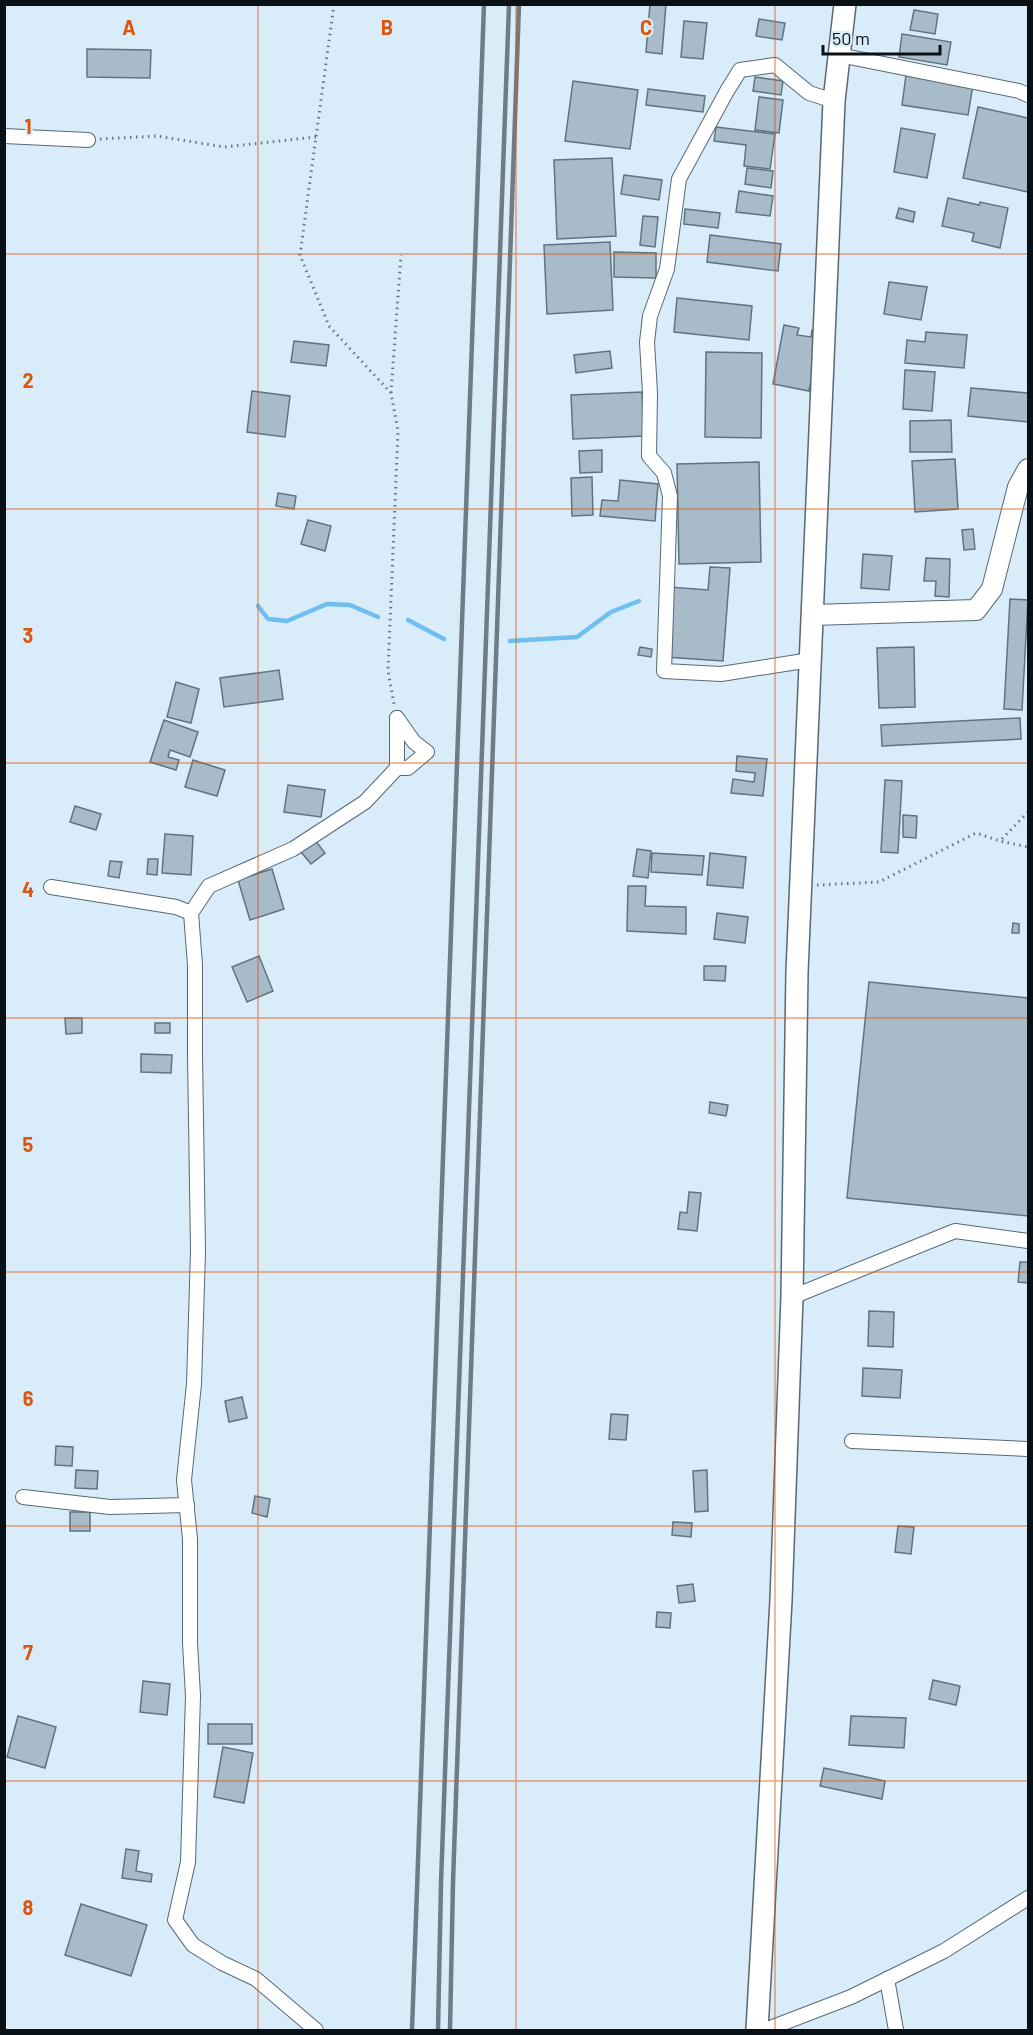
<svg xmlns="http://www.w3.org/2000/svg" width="1033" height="2035" font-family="Barlow,sans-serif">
  <rect width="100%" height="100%" fill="#d8ecfa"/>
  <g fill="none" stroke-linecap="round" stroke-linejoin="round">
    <!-- stream -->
    <g stroke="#6ebff0" stroke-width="4.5">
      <polyline points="258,606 268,619 287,621 327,604 350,605 378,617"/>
      <polyline points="408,620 444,639"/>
      <polyline points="510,641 577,637 611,612 639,601"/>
    </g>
  </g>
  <!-- building -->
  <g fill="#a8bbc8" stroke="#61737f" stroke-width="1.5">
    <polygon points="650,4 666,4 662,54 646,52"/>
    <polygon points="914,10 938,14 935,34 910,30"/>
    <polygon points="759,19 785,23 782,40 756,36"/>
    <polygon points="684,21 707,23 703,59 681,57"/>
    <polygon points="902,34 951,42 947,65 899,57"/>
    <polygon points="87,49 151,50 150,78 87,77"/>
    <polygon points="906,75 973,85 968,115 902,105"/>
    <polygon points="755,77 783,81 781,95 753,91"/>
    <polygon points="573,81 638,90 630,149 565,141"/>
    <polygon points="648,89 705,96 703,112 646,105"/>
    <polygon points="759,97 783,100 779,133 755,130"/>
    <polygon points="978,107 1028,118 1028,192 963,178"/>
    <polygon points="716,127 775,134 770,169 744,166 746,145 714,141"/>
    <polygon points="901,128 935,134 927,178 894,172"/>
    <polygon points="612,158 616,236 557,239 554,160"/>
    <polygon points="747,168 773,171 771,188 745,184"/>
    <polygon points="624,175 662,180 659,200 621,194"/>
    <polygon points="739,191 773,196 770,216 736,212"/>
    <polygon points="948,198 979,205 980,202 1008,208 1000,248 972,241 974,233 942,226"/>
    <polygon points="899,208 915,212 913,222 896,218"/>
    <polygon points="685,209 720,213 718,228 684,224"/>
    <polygon points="643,216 658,217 655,247 640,245"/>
    <polygon points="710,235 781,244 778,271 707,262"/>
    <polygon points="610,242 613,310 547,314 544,245"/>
    <polygon points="614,252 656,253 656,278 614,277"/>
    <polygon points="889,282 927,287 921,320 884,314"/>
    <polygon points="677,298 752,306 749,340 674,332"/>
    <polygon points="784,325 799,328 797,335 811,337 812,330 821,332 809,391 773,384"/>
    <polygon points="926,332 967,335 964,368 905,363 907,340 925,342"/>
    <polygon points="294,341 329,345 326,366 291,362"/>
    <polygon points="610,351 612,368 576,373 574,355"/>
    <polygon points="706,352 762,353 761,438 705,437"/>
    <polygon points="905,370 935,372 932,411 903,409"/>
    <polygon points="971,388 1028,393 1028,422 968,416"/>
    <polygon points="252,391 290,396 285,437 247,432"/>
    <polygon points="642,392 644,436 573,439 571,395"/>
    <polygon points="951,420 952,452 910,452 910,421"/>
    <polygon points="602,450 602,472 580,473 579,451"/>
    <polygon points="955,459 958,509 915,512 912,461"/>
    <polygon points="759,462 761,562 679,564 677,464"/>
    <polygon points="592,477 593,515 572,516 571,478"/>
    <polygon points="620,480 658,484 655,521 600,516 602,500 618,501"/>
    <polygon points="278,493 296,496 294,509 276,506"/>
    <polygon points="308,520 331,526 325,551 301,544"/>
    <polygon points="973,529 975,549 964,550 962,530"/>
    <polygon points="863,554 892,556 889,590 861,588"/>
    <polygon points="926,558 950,559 949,597 935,596 936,581 924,581"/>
    <polygon points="710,567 730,568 723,661 665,657 670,587 708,590"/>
    <polygon points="1010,599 1028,600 1022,710 1004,709"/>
    <polygon points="640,647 652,649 651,657 638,655"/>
    <polygon points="914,647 915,707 879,708 877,648"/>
    <polygon points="279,670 283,699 224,707 220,678"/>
    <polygon points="176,682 199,689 191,723 167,717"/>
    <polygon points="1020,718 1021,739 882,746 881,725"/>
    <polygon points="164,720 198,732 190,757 170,750 168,757 179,760 176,770 150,762"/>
    <polygon points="737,756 767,759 763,796 731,793 733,779 754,782 755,773 736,771"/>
    <polygon points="193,760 225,770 217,796 185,787"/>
    <polygon points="885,780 902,781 898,853 881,852"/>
    <polygon points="288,785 325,790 321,817 284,812"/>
    <polygon points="75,806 101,814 96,830 70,822"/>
    <polygon points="903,815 917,816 916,838 903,837"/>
    <polygon points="165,834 193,836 191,875 162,873"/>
    <polygon points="315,840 325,853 311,864 301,852"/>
    <polygon points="637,849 651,851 648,878 633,876"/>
    <polygon points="652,853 704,856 702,875 651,872"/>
    <polygon points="710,853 746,857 743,888 707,885"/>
    <polygon points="148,859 158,859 157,875 147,874"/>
    <polygon points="110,861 122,862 119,878 108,876"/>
    <polygon points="272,869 284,909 250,920 238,880"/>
    <polygon points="628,886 646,886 645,906 686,907 686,934 627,931"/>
    <polygon points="717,913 748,917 745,943 714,939"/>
    <polygon points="1013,923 1019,924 1019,933 1012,933"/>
    <polygon points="259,956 273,991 247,1002 232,967"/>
    <polygon points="704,966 726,966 725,981 704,980"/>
    <polygon points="869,982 1028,998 1028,1216 847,1198"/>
    <polygon points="65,1018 82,1018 82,1033 66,1034"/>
    <rect x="155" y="1023" width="15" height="10"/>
    <polygon points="141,1054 172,1055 171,1073 141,1072"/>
    <polygon points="710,1102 728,1105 726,1116 709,1113"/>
    <polygon points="689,1192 701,1193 697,1231 678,1229 680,1212 687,1213"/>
    <polygon points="1020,1262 1028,1262 1028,1283 1018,1282"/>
    <polygon points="869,1311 894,1312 893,1347 868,1346"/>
    <polygon points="863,1368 902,1370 900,1398 862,1396"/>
    <polygon points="242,1397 247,1418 229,1422 225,1401"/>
    <polygon points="611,1414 628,1415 626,1440 609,1439"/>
    <polygon points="56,1446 73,1447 72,1466 55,1465"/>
    <polygon points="76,1470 98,1471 97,1489 75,1488"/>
    <polygon points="707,1470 708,1511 695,1512 693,1471"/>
    <polygon points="255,1496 270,1499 267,1517 252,1513"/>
    <rect x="70" y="1512" width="20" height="19"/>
    <polygon points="673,1522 692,1523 691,1537 672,1535"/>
    <polygon points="898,1526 914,1527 911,1554 895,1552"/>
    <polygon points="693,1584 695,1601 679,1603 677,1586"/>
    <polygon points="657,1612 671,1613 670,1628 656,1627"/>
    <polygon points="933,1680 960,1686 956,1705 929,1699"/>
    <polygon points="143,1681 170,1684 167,1715 140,1712"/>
    <polygon points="18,1716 56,1727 45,1768 7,1757"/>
    <polygon points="851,1716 906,1718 904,1748 849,1745"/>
    <rect x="208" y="1724" width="44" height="20"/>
    <polygon points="223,1747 253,1753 244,1803 214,1797"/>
    <polygon points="824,1768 885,1781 882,1799 820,1786"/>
    <polygon points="126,1849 139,1851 136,1871 152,1874 151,1882 122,1878"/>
    <polygon points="81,1904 147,1925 131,1976 65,1955"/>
  </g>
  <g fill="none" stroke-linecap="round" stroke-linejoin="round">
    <!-- street casing -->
    <g stroke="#576874" stroke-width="16">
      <g id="street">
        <polyline points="839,55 1019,91 1028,95"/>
        <polyline points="4,136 88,140"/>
        <polyline points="810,660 721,674 664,671 670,496 664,473 649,456 650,393 647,342 650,316 667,269 679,179 727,91 740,70 775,65 809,93 834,101"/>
        <polyline points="397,768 408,768 427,752 414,742 397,718"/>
        <polyline points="51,887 176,907 191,913 195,965 195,1054 198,1251 194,1384 184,1480 190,1539 190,1643 193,1696 188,1862 175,1920 193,1945 222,1963 256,1979 316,2030"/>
        <polyline points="191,913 209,886 293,849 365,802 397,768 397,718"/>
        <polyline points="792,1297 955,1231 1028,1241"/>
        <polyline points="852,1441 1028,1449"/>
        <polyline points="23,1497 110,1507 187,1505"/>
        <polyline points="887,1979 896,2030"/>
        <polyline points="765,2030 851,1997 944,1951 1028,1898"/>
      </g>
    </g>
    <!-- secondary casing -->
    <g stroke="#576874" stroke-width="22">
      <polyline id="secondary" points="812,615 976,610 992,589 1018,487 1028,469"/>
    </g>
    <!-- primary casing -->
    <g stroke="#576874" stroke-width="24">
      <polyline id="primary" points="757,2030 781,1600 792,1297 797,972 834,101 845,4"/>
    </g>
    <!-- path -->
    <g stroke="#69767f" stroke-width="3" stroke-dasharray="1.5 4.5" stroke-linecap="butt">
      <polyline points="334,4 300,255 329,326 391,393 398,431 388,671 394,704"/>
      <polyline points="100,139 157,136 224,147 316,137"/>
      <polyline points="391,393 401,255"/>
      <polyline points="1028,812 1000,841 1028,847"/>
      <polyline points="817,885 879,882 976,833 1000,841"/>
    </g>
    <!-- street -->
    <use href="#street" stroke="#fff" stroke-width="14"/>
    <!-- secondary -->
    <use href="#secondary" stroke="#fff" stroke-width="20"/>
    <!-- primary -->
    <use href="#primary" stroke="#fff" stroke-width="21"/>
    <!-- rail -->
    <g stroke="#6f7c85" stroke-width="4.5">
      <polyline points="412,2030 484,4"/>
      <polyline points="438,2030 441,1883 509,4"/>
      <polyline points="450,2030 453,1882 519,4"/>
    </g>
  </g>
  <!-- grid -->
  <path fill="none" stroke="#dd550c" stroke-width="1.5" stroke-opacity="0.55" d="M258 4V2030M516 4V2030M775 4V2030M4 254H1028M4 509H1028M4 763H1028M4 1018H1028M4 1272H1028M4 1526H1028M4 1781H1028"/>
  <g font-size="20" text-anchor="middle" font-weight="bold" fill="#dd550c" stroke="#d8ecfa" stroke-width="4.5" stroke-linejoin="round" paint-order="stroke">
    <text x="129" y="35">A</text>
    <text x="387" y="35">B</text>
    <text x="646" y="35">C</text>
    <text x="28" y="134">1</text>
    <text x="28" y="388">2</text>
    <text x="28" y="643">3</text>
    <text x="28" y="897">4</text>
    <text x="28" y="1152">5</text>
    <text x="28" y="1406">6</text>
    <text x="28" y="1660">7</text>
    <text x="28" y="1915">8</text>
  </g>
  <!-- border -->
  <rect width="1033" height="2035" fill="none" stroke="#0a1116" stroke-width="12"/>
  <!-- scale -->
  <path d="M823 45v9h117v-9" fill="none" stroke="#0a1116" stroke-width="3"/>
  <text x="832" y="45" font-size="18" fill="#0a1116" stroke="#d8ecfa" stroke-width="4.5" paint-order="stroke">50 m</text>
</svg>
